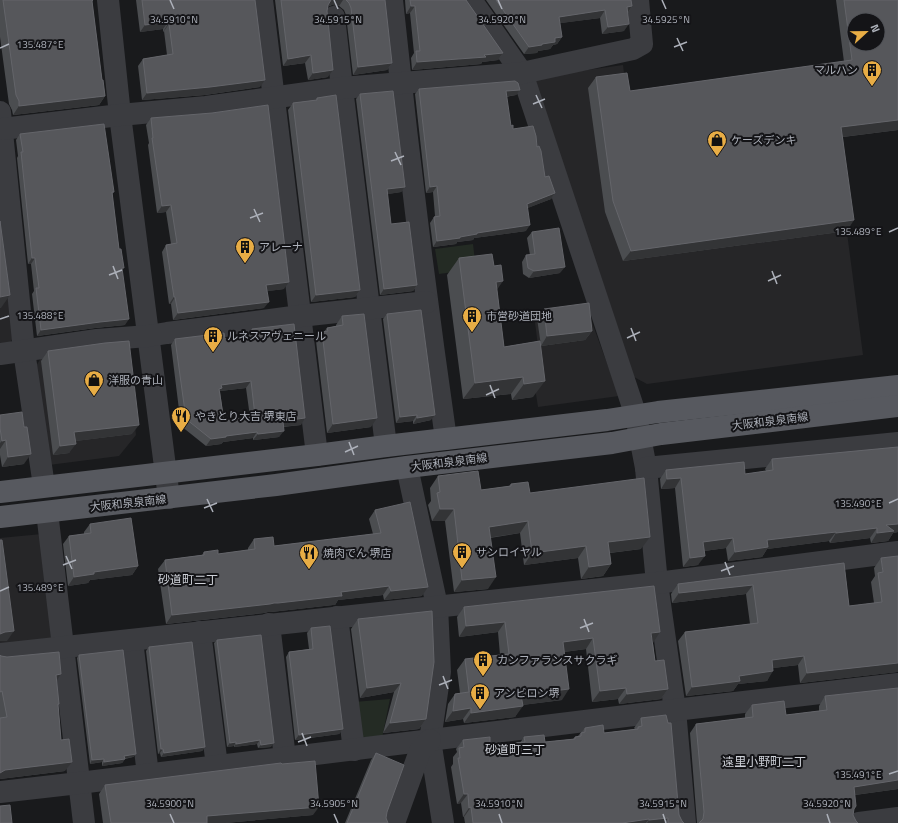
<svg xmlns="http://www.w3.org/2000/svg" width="898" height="823" font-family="'Titillium Web','Noto Sans JP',sans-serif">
  <rect width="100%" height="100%" fill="#191a1c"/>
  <!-- built -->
  <g fill="#262628">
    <polygon points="623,65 627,97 826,72 863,355 647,384 634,377 532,82 537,77"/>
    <polygon points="0,203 16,333 10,343 0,345"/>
    <polygon points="587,309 619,396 538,407 534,381 542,379 534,314"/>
    <polygon points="126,346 136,435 119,456 49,465 36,366 41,358"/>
    <polygon points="42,534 55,641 0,647 0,538"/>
  </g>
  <!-- green -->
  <g fill="#242b24">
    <polygon points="473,244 476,269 439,274 435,249"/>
    <polygon points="390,699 382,738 359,737 354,702"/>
  </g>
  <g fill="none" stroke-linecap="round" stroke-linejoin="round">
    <!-- minor -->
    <g stroke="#3b3c40" stroke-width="22">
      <polyline points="108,0 120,115 169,498"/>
      <polyline points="262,0 317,455"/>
      <path d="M392 0C407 147 425 293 446 439"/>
      <polyline points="471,0 522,73 636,416 646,468 657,583 675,710 685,823"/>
      <polyline points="334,17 342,88 386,446"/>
      <polyline points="0,112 24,351 44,486"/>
      <polyline points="2,129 120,115 206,107 342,88 522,73 633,49 642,44 638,0"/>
      <polyline points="0,354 97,340 148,336 167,333 232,325 300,316 427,302"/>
      <polyline points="407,467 437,606 440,672 430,740 443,823"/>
      <polyline points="646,468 898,443"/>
      <polyline points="47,512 84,823"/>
      <polyline points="337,617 354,750"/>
      <polyline points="269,624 285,758"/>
      <polyline points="200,632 217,766"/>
      <polyline points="132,640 148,775"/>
      <polyline points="0,654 657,583 898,552"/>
      <polyline points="0,792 79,783 675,710 898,684"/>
      <polyline points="394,823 420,751 430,740"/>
      <polyline points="859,823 898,818"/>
    </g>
    <!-- major -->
    <g stroke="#57595f" stroke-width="22">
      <polyline points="0,492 317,455 386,446 607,420 658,412 898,386"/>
      <polyline points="0,517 276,485 407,467 612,443 661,434 898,406"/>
    </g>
  </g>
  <!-- wall -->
  <g fill="#4b4d50" fill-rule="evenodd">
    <polygon points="0,0 93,0 92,2 102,80 105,96 99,105 13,115 12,110 9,104 0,37"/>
    <polygon points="136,0 255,0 260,87 205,95 142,100 138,66 143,59 167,55 164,31 163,32 163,29 140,32"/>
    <polygon points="275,0 385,0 392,63 387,70 353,75 346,15 344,10 339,6 332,5 327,7 327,11 328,77 308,80 305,63 283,66"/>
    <polygon points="405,0 466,0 503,53 498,60 482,62 481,64 412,70 411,58 414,53 410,13 406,14"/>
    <polygon points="486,0 631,0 632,6 628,13 624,31 602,34 600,18 560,23 562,37 557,44 553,45 550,49 538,51 537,53 524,54"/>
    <polygon points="836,0 898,0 898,130 843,137 847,231 623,261 605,212 588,88 596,77 630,91 844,62"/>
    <polygon points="419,89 520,90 516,95 506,97 511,126 513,129 537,147 545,177 555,193 551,199 527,208 526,231 474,238 473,240 457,242 456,244 433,247 430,223 434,217 435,216 433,192 426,193 415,94"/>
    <polygon points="360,94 405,187 401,192 387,194 391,224 417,285 413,291 380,295 356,99"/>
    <polygon points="317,98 360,290 355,297 311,302 288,110 293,103 316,100"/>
    <polygon points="151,118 284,289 267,291 264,308 173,320 171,304 169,304 162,252 166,245 171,244 166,212 157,213 148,145 149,143 146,125"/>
    <polygon points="20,134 114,192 112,194 119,249 122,270 125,325 95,328 37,336 32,294 34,291 31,264 28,264 17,158 18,156 16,140"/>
    <polygon points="532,232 560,273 529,278 523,274 522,262 526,255 530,255 527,238"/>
    <polygon points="459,258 497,290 504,347 540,341 533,397 512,400 511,394 463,399 447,275"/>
    <polygon points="544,309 592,331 585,340 541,346 537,318"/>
    <polygon points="387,314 431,420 413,424 413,421 396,423 383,319"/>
    <polygon points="342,316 371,427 327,433 316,341 322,332 324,332 327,328 336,326 336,325"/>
    <path d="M252 329 301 425 283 427 279 437 253 440V438L223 442 221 444 206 446 181 426 171 345 175 339H225L248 337V336ZM246 388 250 417 224 421 220 391Z"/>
    <polygon points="48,351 132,434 75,441 69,453 53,455 41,361"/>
    <polygon points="0,415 24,427 24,464 2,467 0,455"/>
    <polygon points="898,447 898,532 893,533 888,541 871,543 870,538 830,543 829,541 767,549 762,557 728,561 726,548 704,551 698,565 683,567 675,488 661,489 660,479 666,470 745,474 766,471 765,469 772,459"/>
    <polygon points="438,476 481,490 509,486 511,484 641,549 610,553 611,564 603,576 581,579 578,558 524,565 520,533 490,538 488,589 454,592 445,521 432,521 428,505 431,501 430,488"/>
    <polygon points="375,510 422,596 384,600 383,595 338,600 335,605 333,605 271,612 268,612 264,613 166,624 158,569 165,560 202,555 204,552 218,554 248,550 248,548 254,539 274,546 373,534 369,519"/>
    <polygon points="90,524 138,566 132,575 90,580 88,583 68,586 63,544 69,536 84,534 84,532"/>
    <polygon points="881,558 897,672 800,683 798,665 773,668 767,681 738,684 733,691 686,696 678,641 685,632 750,624 746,594 672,603 671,594 678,584 844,563 849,606 874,603 871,582 875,576 874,568"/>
    <polygon points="464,607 653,643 655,661 668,689 661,699 619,704 618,699 592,702 586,649 564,652 562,700 522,705 515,717 464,723 463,719 445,722 448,704 455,694 460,693 457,670 465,659 500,655 498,632 459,637 457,617"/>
    <polygon points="358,619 426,719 419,729 383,733 394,692 360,698 351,629"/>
    <polygon points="311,628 343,729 339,734 295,740 286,657 289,652 309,649 307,633"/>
    <polygon points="217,640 271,747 258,748 257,744 234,747 234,746 227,747 214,643"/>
    <polygon points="149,647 205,747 202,751 161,757 160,753 158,754 146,651"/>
    <polygon points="0,655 56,681 59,704 58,706 61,740 65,771 0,779"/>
    <polygon points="79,655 136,754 133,757 125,759 122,763 102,766 102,762 90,764 77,658"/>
    <polygon points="825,696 898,789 855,795 853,815 856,821 858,823 697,823 690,733 696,724 745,718 745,714 752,705 786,715 819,711 819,706"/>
    <polygon points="641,718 682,821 684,823 465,823 464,817 463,817 461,803 457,804 451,767 453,764 453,757 457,752 456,749 463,740 490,745 520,743 524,737 545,742 573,739 575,737 578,736 585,728 604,733 635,729 634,728"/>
    <polygon points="376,753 386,818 388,823 345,823 371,760"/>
    <polygon points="282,764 313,815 225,823 103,823 99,794 105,785"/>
  </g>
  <!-- shaded-wall -->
  <g fill="#333436">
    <polygon points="331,0 343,0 339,6 332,5 326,7"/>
    <polygon points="411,6 415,6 410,13 406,14"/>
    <polygon points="632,6 627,14 627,7"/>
    <polygon points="605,10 600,18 554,24 559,17"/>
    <polygon points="168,22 163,29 140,32 145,25"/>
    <polygon points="168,24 169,24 164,31 163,32"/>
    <polygon points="629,24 624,31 602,34 608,27"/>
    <polygon points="562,37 557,44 553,45 550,49 538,51 537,53 524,54 529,47 542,44 555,38"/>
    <polygon points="503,53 498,60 482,62 481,64 412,70 417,62"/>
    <polygon points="311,55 305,63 283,66 288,59"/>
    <polygon points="392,63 387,70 353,75 358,67"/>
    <polygon points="333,70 328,77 308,80 313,73"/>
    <polygon points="265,80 260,87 205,95 142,100 147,93"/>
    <polygon points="520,90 516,95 502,97 506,91"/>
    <polygon points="105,96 99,105 13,115 19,106"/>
    <polygon points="898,120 898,130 834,138 841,127"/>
    <polygon points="437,186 433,192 426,193 430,187"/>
    <polygon points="405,187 401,192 383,195 387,189"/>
    <polygon points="555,193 551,199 523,210 527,204"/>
    <polygon points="171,205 166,212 157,213 162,206"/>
    <polygon points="854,220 847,231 623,261 631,251"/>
    <polygon points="530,225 526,231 474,238 473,240 457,242 456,244 433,247 437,241 477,233"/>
    <polygon points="32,258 35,258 31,264 28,264"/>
    <polygon points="565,267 560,273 529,278 534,271"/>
    <polygon points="503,281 492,297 496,282"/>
    <polygon points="289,282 284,289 262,292 266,285"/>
    <polygon points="417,285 413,291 380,295 384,289"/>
    <polygon points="360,290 355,297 311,302 316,295"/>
    <polygon points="10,295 1,308 0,308 0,297"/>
    <polygon points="174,297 175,297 171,304 169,304"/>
    <polygon points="269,302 264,308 173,320 178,313"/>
    <polygon points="129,319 125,325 95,328 37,336 41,330 100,322"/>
    <polygon points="592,331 585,340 541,346 547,336"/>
    <polygon points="523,377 511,394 463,399 475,383"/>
    <polygon points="251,381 246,388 220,391 215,395 221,385"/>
    <polygon points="545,381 533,397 512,400 524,384"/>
    <polygon points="417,415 413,421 396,423 400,417"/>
    <polygon points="435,415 431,420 413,424 417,418"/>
    <polygon points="305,418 301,425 278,427 283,421"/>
    <polygon points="377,418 371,427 327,433 333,424"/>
    <polygon points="139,425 132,434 68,442 74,432"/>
    <polygon points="284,431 279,437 253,440 258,434"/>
    <polygon points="257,432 253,438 223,442 221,444 206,446 211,439 226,436"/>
    <polygon points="6,440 0,449 0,443 2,441"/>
    <polygon points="76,444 69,453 53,455 60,446"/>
    <polygon points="31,454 24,464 2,467 8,457"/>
    <polygon points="681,478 675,488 661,489 667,479"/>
    <polygon points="440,509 454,509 445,521 432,521"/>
    <polygon points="528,521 520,533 480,539 489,527"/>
    <polygon points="898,524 898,532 893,533 888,541 871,543 877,533 886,525"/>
    <polygon points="877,528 870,538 830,543 836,533"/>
    <polygon points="836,532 829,541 767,549 762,557 728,561 735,552 767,540"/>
    <polygon points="650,537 641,549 600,554 608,542"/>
    <polygon points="733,538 726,548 697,552 703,542"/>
    <polygon points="586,546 578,558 524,565 532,553"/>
    <polygon points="705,556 698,565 683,567 690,558"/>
    <polygon points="611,564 603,576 581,579 589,567"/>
    <polygon points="138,566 132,575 90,580 88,583 68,586 74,577 94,572"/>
    <polygon points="496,577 488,589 454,592 462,580"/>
    <polygon points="753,585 746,594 672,603 679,593"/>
    <polygon points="389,586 383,595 338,600 335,605 333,605 271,612 268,612 264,613 166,624 172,615 274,603 341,592"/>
    <polygon points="428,587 422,596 384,600 391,591"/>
    <polygon points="505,622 498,632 459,637 466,626"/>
    <polygon points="14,631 7,641 0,641 0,634 5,632"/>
    <polygon points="660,632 653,643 651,633"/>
    <polygon points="593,638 586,649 556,653 563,642"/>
    <polygon points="804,656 798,665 765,669 772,660"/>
    <polygon points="898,663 898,672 800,683 807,673"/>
    <polygon points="773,671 767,681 738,684 733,691 686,696 692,687 739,676"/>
    <polygon points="61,674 55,683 56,675"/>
    <polygon points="401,683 394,692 360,698 367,688"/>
    <polygon points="626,688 618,699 592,702 600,691"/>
    <polygon points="569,689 562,700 514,706 521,695"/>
    <polygon points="668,689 661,699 619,704 627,694"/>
    <polygon points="523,706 515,717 464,723 471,713"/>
    <polygon points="471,708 463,719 445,722 453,711"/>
    <polygon points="426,719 419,729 383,733 390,723"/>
    <polygon points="343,729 339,734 295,740 299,735"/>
    <polygon points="260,740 257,744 234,747 236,744"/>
    <polygon points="236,742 234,746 227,747 230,743"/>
    <polygon points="274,743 271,747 258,748 261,745"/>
    <polygon points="205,747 202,751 161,757 164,753"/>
    <polygon points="161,749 163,749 160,753 158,754"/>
    <polygon points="136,754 133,757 122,759 124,756"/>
    <polygon points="104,759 102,762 90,764 92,760"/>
    <polygon points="125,759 122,763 102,766 104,762"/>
    <polygon points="72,762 65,771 0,779 0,773 5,770"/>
    <polygon points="898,780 898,789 847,796 854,787"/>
    <polygon points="464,794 468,794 461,803 457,804"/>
    <polygon points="319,807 313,815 225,823 202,823 207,816"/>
    <polygon points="471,807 464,817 463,817 469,808"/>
    <polygon points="668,818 664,823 647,823 649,820"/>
    <polygon points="649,819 646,823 622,823"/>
  </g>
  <!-- building -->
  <g fill="#56575b" stroke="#64656a" fill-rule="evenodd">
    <polygon points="3,0 93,0 92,1 102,80 103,80 105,96 19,106 19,101 16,95"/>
    <polygon points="142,0 255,0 265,80 210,87 147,93 143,59 173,54 169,24 168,24 168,22 145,25"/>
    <polygon points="281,0 331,0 328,5 327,11 333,70 313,73 311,55 288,59"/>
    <polygon points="346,0 385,0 392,63 358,67 351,8 349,3"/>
    <polygon points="410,0 466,0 503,53 484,55 486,57 417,62 416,51 420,51 415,6 411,6"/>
    <polygon points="496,0 631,0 632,6 627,7 629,24 608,27 605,10 559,17 562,37 555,38 555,42 542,44 542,45 529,47"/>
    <path d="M844 0H898V120L841 127 854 220 631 251 613 201 596 77 627 73 630 91 852 60ZM854 20H878V44H854Z"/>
    <polygon points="515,81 518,83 520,90 506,91 511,126 513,125 513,129 533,126 536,136 537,147 539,146 541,151 545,177 549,176 555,193 527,204 530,225 477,233 477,234 460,237 460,238 437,241 434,217 440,216 437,186 430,187 419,89"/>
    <polygon points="393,91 405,187 387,189 391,224 409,222 417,285 384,289 360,94"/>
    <polygon points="336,95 360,290 316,295 293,103 317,100 317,98"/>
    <polygon points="268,105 289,282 266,285 269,302 178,313 175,297 174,297 166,245 177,243 171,205 162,206 152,138 153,138 151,118 212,113"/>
    <polygon points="104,124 114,192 112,192 119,249 121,249 124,268 122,268 129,319 100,322 41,330 36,288 39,288 35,258 32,258 21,152 23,152 20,134"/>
    <polygon points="0,221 10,295 0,297"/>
    <polygon points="559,228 565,267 534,271 528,268 526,255 535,254 532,232"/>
    <polygon points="492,254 494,266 501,265 503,281 496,282 504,347 540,341 545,381 524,384 523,377 475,383 459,258"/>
    <polygon points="589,303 592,331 547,336 544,309"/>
    <polygon points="421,310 435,415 417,418 417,415 400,417 387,314"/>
    <polygon points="364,314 377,418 333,424 322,332 328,331 327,328 343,325 342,316"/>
    <path d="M294 324 305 418 283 421 284 431 258 434 257 432 226 436V437L211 439 186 419 175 339 224 333 225 339 253 337 252 329ZM251 381 255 416 224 421 219 389 222 388 221 385Z"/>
    <polygon points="129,341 139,425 74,432 76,444 60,446 48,351 105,343"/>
    <polygon points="22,412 24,427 27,427 31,454 8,457 6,440 2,441 0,428 0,415"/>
    <polygon points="898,447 898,524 886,525 894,531 877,533 877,528 836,533 836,532 767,540 768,547 735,552 733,538 703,542 705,556 690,558 681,478 667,479 666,470 744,462 745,474 773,470 772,459"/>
    <polygon points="478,471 481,490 511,486 511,484 528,482 530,493 644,478 650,537 608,542 611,564 589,567 586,546 532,553 528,521 489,527 496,577 462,580 454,509 440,509 437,493 440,492 438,476"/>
    <polygon points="410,502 428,587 391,591 389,586 341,592 342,596 340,596 278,603 274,603 270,604 172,615 165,560 204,555 204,552 218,550 218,554 255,549 254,539 273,537 274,546 381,533 375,510"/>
    <polygon points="131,518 138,566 94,572 94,574 74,577 69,536 91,533 90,524"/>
    <polygon points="0,540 2,540 14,631 5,632 0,634"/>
    <polygon points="898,556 898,663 807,673 804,656 772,660 773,671 739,676 740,681 692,687 685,632 758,623 753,585 679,593 678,584 844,563 849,606 882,602 878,573 883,572 881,558"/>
    <polygon points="654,586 660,632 651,633 655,661 664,660 668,689 627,694 626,688 600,691 593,638 563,642 569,689 521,695 523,706 471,713 471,708 453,711 455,694 469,692 465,659 509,654 505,622 466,626 464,607"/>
    <polygon points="432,611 434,662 426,719 390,723 401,683 367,688 358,619"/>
    <polygon points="330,626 343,729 299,735 289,652 313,649 311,628"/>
    <polygon points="261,635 274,743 261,745 260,740 236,744 236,742 230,743 217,640"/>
    <polygon points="192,642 205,747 164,753 163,749 161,749 149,647"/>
    <polygon points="123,650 136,754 124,756 125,759 104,762 104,759 92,760 79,655"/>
    <polygon points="59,652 61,674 56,675 59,704 58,704 61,740 69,739 72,762 5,770 0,773 0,718 7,717 2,691 0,692 0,655 1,656 7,657"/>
    <polygon points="898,688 898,780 854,787 856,806 854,809 853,815 856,821 858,823 699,823 703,819 704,812 696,724 753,717 752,705 784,701 786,715 827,710 825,696"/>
    <polygon points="666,715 668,723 671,723 679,815 682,821 684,823 668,823 668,818 649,820 649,819 622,823 473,823 471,807 469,808 468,794 464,794 458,758 460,758 459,748 464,747 463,740 490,737 490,745 525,742 524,737 544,735 545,742 575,739 575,737 581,736 581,733 585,732 585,728 603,725 604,733 638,729 638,727 642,726 641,718"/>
    <polygon points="376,753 404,765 387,812 386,818 388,823 347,823"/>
    <polygon points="315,761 319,807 207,816 207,823 111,823 105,785 281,763 282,764"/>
    <polygon points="10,805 12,823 0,823 0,806"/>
  </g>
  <!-- ticks -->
  <path fill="none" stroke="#adb1ba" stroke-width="1.5" d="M170 0 174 9M334 0 338 9M498 0 502 9M662 0 666 9M677 38 683 51M674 47 687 42M0 48 9 44M536 95 542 108M533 104 545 99M395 152 401 165M391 161 404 156M254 209 260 222M250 218 263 213M889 232 898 228M113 266 118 279M772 271 777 284M109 275 122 270M768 281 781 275M0 319 9 316M631 328 636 341M627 338 640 332M490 385 495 398M486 395 499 389M349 442 354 455M345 452 358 446M207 499 213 512M889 503 898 499M204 508 217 503M66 556 72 569M725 562 730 575M63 565 76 560M721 571 734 566M0 591 9 587M584 619 589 632M580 628 593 623M443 676 448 689M439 685 452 680M302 733 307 746M298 742 311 737M889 774 898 771M170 814 174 823M334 814 338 823M499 814 502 823M663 814 666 823M827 814 830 823"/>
  <!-- icons -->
  <defs>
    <g id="building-pin" transform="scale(1)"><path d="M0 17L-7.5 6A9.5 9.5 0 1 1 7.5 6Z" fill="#e8ad45" stroke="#141417"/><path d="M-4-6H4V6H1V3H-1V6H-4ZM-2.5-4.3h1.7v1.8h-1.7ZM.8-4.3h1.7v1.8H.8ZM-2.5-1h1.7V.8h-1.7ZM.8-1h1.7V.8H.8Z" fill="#111"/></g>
    <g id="shop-pin" transform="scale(1)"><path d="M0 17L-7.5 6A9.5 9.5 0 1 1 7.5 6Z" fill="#e8ad45" stroke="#141417"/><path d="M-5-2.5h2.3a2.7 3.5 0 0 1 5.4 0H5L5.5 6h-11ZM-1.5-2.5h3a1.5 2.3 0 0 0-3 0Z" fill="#111"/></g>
    <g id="restaurant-pin" transform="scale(1)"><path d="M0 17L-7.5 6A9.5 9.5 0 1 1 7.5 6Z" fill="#e8ad45" stroke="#141417"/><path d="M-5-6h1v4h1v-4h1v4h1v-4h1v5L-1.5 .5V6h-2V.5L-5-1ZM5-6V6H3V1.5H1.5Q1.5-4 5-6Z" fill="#111"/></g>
  </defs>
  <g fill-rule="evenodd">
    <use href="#building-pin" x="872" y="70"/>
    <use href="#shop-pin" x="717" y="140"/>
    <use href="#building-pin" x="245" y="247"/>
    <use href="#building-pin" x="472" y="316"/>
    <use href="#building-pin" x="213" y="336"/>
    <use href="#shop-pin" x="94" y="380"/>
    <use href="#restaurant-pin" x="181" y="416"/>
    <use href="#building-pin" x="462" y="552"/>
    <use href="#restaurant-pin" x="309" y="553"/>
    <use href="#building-pin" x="483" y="660"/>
    <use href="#building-pin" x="480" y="693"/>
  </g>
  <g text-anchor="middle" stroke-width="4" stroke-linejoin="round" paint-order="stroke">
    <!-- poi labels -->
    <g font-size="11" fill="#adb1ba" stroke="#141417" text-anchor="start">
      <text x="858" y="74" text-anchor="end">マルハン</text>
      <text x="731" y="144">ケーズデンキ</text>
      <text x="259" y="251">アレーナ</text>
      <text x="486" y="320">市営砂道団地</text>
      <text x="227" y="340">ルネスアヴェニール</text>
      <text x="108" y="384">洋服の青山</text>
      <text x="195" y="420">やきとり大吉 堺東店</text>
      <text x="476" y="556">サンロイヤル</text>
      <text x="323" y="557">焼肉でん 堺店</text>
      <text x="497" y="664">カンファランスサクラギ</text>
      <text x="494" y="697">アンビロン堺</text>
    </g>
    <!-- street labels -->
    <g font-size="11" fill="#adb1ba" stroke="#141417">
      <text transform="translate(770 421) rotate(-7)" y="4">大阪和泉泉南線</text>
      <text transform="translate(449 462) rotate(-7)" y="4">大阪和泉泉南線</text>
      <text transform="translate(128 503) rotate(-6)" y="4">大阪和泉泉南線</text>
    </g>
    <!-- neighbourhood labels -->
    <g font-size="12" fill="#cdd0d7" stroke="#141417">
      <text x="188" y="584">砂道町二丁</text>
      <text x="515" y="754">砂道町三丁</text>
      <text x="764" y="766">遠里小野町二丁</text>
    </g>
  </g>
  <g font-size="10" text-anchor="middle" fill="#adb1ba" stroke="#141417" stroke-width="4" stroke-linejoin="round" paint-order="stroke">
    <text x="666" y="23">34.5925°N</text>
    <text x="174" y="23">34.5910°N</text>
    <text x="338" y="23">34.5915°N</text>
    <text x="502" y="23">34.5920°N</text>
    <text x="40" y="48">135.487°E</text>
    <text x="858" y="235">135.489°E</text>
    <text x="40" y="319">135.488°E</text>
    <text x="858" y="507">135.490°E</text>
    <text x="40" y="591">135.489°E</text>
    <text x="858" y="778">135.491°E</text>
    <text x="170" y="807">34.5900°N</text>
    <text x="334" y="807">34.5905°N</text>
    <text x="499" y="807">34.5910°N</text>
    <text x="663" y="807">34.5915°N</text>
    <text x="827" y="807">34.5920°N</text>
  </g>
  <!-- north arrow -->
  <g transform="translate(866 32) rotate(68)"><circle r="19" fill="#141417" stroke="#515358"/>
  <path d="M0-3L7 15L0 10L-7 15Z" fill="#e8ad45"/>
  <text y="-6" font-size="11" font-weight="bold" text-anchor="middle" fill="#adb1ba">N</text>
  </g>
</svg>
